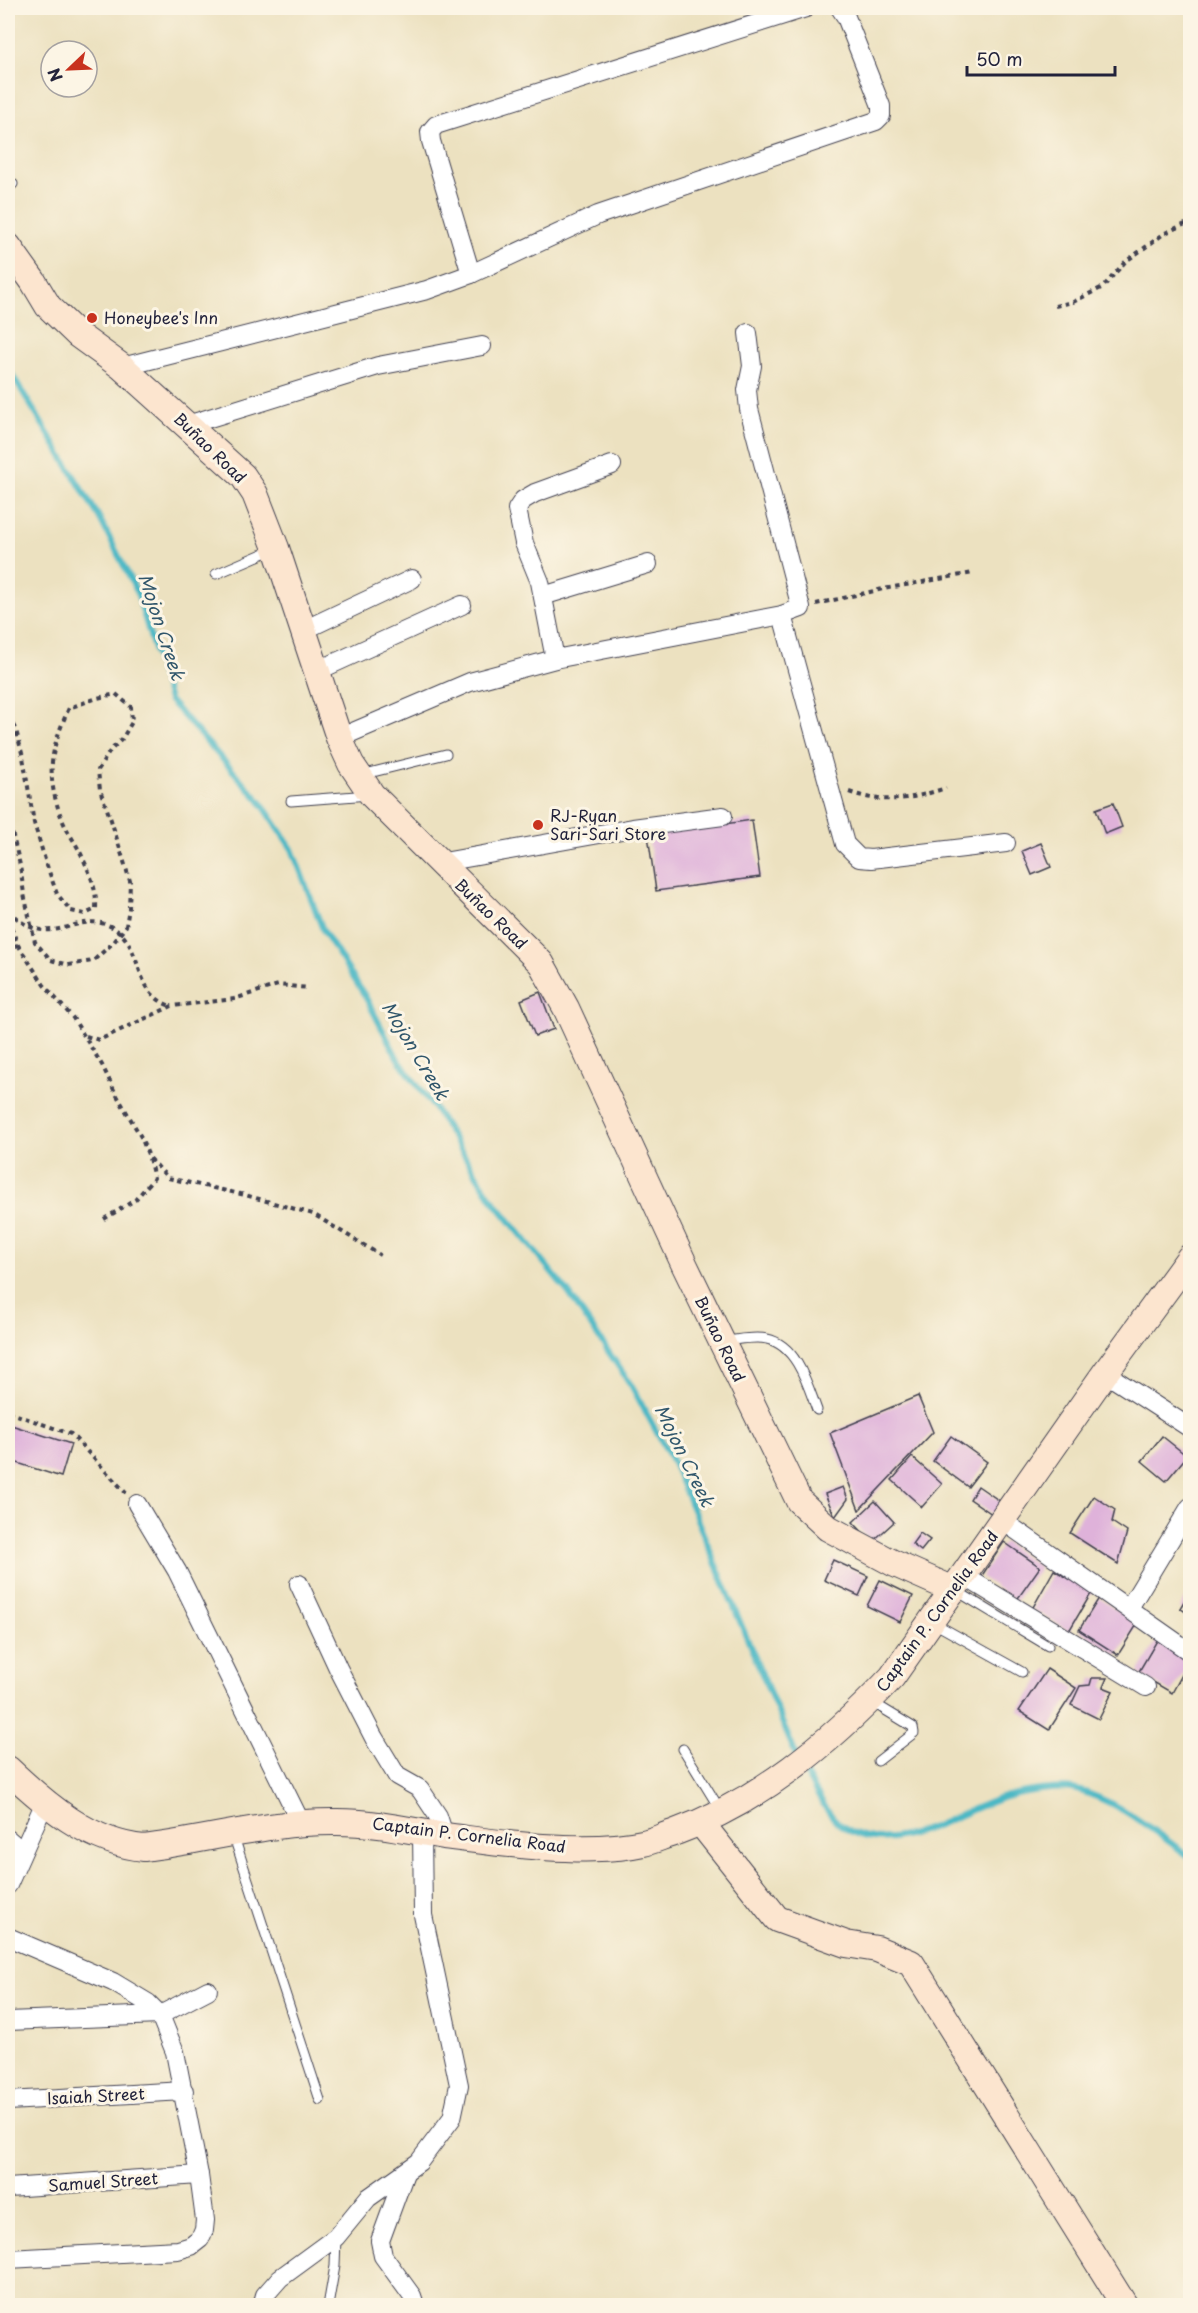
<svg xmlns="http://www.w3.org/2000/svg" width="1198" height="2313" font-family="'Playpen Sans',sans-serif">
  <rect width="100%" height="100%" fill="#fcf5e5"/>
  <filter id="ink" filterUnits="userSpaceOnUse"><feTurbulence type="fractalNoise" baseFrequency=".0167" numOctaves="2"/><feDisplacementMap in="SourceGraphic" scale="12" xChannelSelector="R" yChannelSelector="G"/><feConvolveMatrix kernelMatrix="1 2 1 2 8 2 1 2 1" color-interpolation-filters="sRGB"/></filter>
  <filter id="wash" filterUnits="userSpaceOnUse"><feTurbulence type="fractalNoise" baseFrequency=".008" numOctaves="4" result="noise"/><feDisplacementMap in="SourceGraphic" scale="24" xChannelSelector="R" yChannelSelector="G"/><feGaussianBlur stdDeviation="1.35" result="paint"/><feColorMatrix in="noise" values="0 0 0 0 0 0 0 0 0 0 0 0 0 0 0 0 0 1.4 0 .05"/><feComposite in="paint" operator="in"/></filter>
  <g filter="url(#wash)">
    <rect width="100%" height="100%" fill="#ece1c0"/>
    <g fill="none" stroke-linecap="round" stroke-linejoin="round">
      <!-- stream -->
      <g stroke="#4bb8c5" stroke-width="6">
        <polyline points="8,368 99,517 137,592 169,700 260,801 292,849 323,930 365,996 398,1059 437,1112 491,1198 568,1292 631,1385 673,1462 796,1755"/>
        <path d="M803 1769C814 1787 825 1813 842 1826 892 1862 956 1811 1005 1797 1019 1793 1035 1790 1050 1789 1057 1789 1066 1787 1073 1789 1116 1799 1155 1832 1190 1857"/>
      </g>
    </g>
    <g id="blocks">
      <!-- building -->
      <g fill="#dfb2da">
        <polygon points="1113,803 1122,827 1105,834 1096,809"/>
        <polygon points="752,820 760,877 656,891 648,835"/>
        <polygon points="1041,843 1051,867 1032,875 1022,851"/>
        <polygon points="540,992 554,1029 535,1036 521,1000"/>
        <polygon points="918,1396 933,1432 859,1510 830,1433"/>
        <polygon points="8,1424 71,1444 61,1477 8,1460"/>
        <polygon points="951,1436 987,1462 968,1487 933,1461"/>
        <polygon points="1162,1436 1187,1456 1166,1481 1142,1461"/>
        <polygon points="912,1457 942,1484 922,1507 892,1480"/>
        <polygon points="978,1486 1004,1504 995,1516 970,1499"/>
        <polygon points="843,1487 848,1499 835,1517 825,1494"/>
        <polygon points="1094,1496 1115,1510 1112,1522 1127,1532 1118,1564 1070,1533"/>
        <polygon points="875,1501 894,1522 872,1542 853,1522"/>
        <polygon points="920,1533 930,1540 921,1551 912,1544"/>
        <polygon points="1004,1542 1040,1567 1016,1601 981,1577"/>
        <polygon points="833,1560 868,1576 859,1596 824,1580"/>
        <polygon points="1054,1570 1092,1592 1069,1631 1032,1609"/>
        <polygon points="880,1580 913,1596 900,1622 867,1606"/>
        <polygon points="1190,1591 1190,1615 1180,1608"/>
        <polygon points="1099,1598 1138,1623 1118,1655 1079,1630"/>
        <polygon points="1159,1637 1190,1660 1172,1693 1138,1673"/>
        <polygon points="1047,1669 1076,1688 1049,1730 1019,1711"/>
        <polygon points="1092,1678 1107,1678 1103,1687 1113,1691 1099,1719 1071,1705 1080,1686 1090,1685"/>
      </g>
    </g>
  </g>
  <g filter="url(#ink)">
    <use href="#blocks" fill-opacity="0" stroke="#403f4f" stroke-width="1.5"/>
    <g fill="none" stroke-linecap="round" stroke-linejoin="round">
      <!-- lane casing -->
      <g stroke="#403f4f" stroke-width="11">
        <g id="lane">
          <polyline points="8,184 13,184"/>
          <polyline points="216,574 274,549"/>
          <polyline points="361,775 446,754"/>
          <polyline points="291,801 369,795"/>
          <path d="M724 1341C738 1340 754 1336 767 1339 797 1345 808 1386 817 1410"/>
          <polyline points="955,1590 1048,1646"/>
          <polyline points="932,1622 1022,1672"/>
          <polyline points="872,1702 913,1727 914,1733 878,1761"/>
          <polyline points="683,1749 721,1811"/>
          <polyline points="233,1834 320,2100"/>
          <polyline points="328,2306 335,2266 336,2237"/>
        </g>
      </g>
      <!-- street casing -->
      <g stroke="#403f4f" stroke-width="20">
        <g id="street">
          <polyline points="471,274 431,141 430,132 436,125 806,8"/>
          <polyline points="122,367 427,290 471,274 598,215 876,121 881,116 881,106 846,17 840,8"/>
          <polyline points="187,425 378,366 482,346"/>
          <polyline points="543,596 648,564"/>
          <polyline points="782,615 845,844 859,858 871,859 1006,843"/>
          <polyline points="304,630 412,579"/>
          <polyline points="555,659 540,582 524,543 517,509 523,500 535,493 612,465"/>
          <polyline points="317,671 462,605"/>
          <polyline points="339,738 470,682 555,659 782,615 801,608 749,409 747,390 752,366 748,333"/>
          <polyline points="438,863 633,828 723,816"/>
          <polyline points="1105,1373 1190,1428"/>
          <polyline points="137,1504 177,1571 301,1823"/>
          <polyline points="1003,1521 1190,1652"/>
          <polyline points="964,1576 1146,1687"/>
          <polyline points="299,1584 338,1668 374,1738 397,1776 420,1789 438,1816 444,1835"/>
          <polyline points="1129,1608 1190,1507"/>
          <polyline points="8,1839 22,1851"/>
          <polyline points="8,1885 45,1802"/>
          <polyline points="8,1937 113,1982 148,2003 160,2015 175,2052 199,2175 205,2220 204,2230 200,2239 191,2246 178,2250 8,2259"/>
          <polyline points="8,2021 160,2015 208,1990"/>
          <polyline points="8,2101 184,2091"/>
          <polyline points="405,2173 380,2241 383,2256 412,2296 414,2302 412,2306"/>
          <polyline points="8,2188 199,2175"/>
          <polyline points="262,2306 265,2295 280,2278 336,2237 368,2198 419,2162 452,2118 459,2085 423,1915 422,1831"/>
        </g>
      </g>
      <!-- secondary casing -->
      <g stroke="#403f4f" stroke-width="28">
        <g id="secondary">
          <polyline points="8,246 33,281 48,306 78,335 122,367 243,476 255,494 276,548 339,738 351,764 372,795 541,963 566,1008 685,1266 799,1501 828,1528 893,1563 954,1590"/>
          <path d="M8 1769C46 1805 90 1843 144 1848 208 1840 272 1821 337 1822 373 1822 408 1830 444 1836 477 1840 511 1845 543 1847 576 1849 611 1850 643 1843 653 1841 663 1836 673 1833 759 1802 830 1743 892 1677L1105 1373 1190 1257"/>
          <polyline points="701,1823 777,1919 846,1944 877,1949 911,1963 1125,2306"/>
        </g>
      </g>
      <!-- path -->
      <g stroke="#403f4f" stroke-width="4" stroke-dasharray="4.5 4.5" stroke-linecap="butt">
        <polyline points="1055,306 1073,302 1103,287 1125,262 1165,233 1190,222"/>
        <polyline points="816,604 883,589 973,573"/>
        <path d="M8 717 16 730 23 757 34 823 46 863 57 894 71 911 85 914 96 909C97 888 90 874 82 856 76 843 67 832 62 819 45 775 50 750 69 708L97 698 116 694 131 707 132 722 122 739 110 751 98 770 100 790 111 820 130 881 129 908 126 926 114 942 93 961 68 965 51 960 35 942 24 894 20 865 8 816"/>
        <path d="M849 792C886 805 911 799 946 788"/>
        <path d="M8 910C50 955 76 908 112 927 145 945 131 993 171 1006"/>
        <polyline points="8,919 18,945 8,948"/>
        <polyline points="18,945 44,985 73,1018 102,1065 115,1092 141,1137 149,1157 168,1178 245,1195 313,1214 380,1255"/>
        <polyline points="86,1036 99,1040 172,1006 234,999 278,985 309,988"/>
        <polyline points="104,1219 135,1200 154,1178 149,1158"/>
        <polyline points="8,1412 71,1434 126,1493"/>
      </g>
      <!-- lane -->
      <use href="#lane" stroke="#fff" stroke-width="9"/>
      <!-- street -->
      <use href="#street" stroke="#fff" stroke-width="18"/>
      <!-- secondary -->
      <use href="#secondary" stroke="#fce5cf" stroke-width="26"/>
    </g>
  </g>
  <!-- markers -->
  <g fill="#c8321e" stroke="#fcf5e5" stroke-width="2">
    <circle cx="92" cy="318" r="6"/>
    <circle cx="538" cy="825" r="6"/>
  </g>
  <g text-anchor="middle" stroke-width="6" stroke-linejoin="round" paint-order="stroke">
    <!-- poi labels -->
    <g font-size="16" fill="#22223b" stroke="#fcf5e5" text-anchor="start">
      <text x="104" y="324">Honeybee's Inn</text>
      <text x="550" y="822">RJ-Ryan<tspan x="550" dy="18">Sari-Sari Store</tspan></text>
    </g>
    <!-- street labels -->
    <g font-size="16" fill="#22223b" stroke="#fcf5e5">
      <text transform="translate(210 448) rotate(44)" y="6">Buñao Road</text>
      <text transform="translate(491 914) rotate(44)" y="6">Buñao Road</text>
      <text transform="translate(720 1339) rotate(64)" y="6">Buñao Road</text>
      <text transform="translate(937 1611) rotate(-54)" y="6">Captain P. Cornelia Road</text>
      <text transform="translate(469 1835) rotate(7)" y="6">Captain P. Cornelia Road</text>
      <text transform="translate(96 2096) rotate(-3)" y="6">Isaiah Street</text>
      <text transform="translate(103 2182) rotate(-4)" y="6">Samuel Street</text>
    </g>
    <!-- water labels -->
    <g font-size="18" font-style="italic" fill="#30566b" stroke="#fcf5e5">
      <text transform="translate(161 627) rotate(72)" y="6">Mojon Creek</text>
      <text transform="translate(415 1051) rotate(59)" y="6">Mojon Creek</text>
      <text transform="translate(684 1456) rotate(64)" y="6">Mojon Creek</text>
    </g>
  </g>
  <!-- margin -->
  <rect width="1198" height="2313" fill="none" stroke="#fcf5e5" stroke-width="30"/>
  <!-- north arrow -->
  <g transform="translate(69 69) rotate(247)"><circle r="28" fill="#fcf5e5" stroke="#a5a1a1" stroke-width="1.5"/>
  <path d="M0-4.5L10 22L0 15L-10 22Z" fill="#c8321e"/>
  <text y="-9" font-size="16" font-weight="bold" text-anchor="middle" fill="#22223b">N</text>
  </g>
  <!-- scale -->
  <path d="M967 66v9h148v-9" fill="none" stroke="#22223b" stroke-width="3"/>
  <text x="976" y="66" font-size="18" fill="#22223b" stroke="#fcf5e5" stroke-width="4.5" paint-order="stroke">50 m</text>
</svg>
